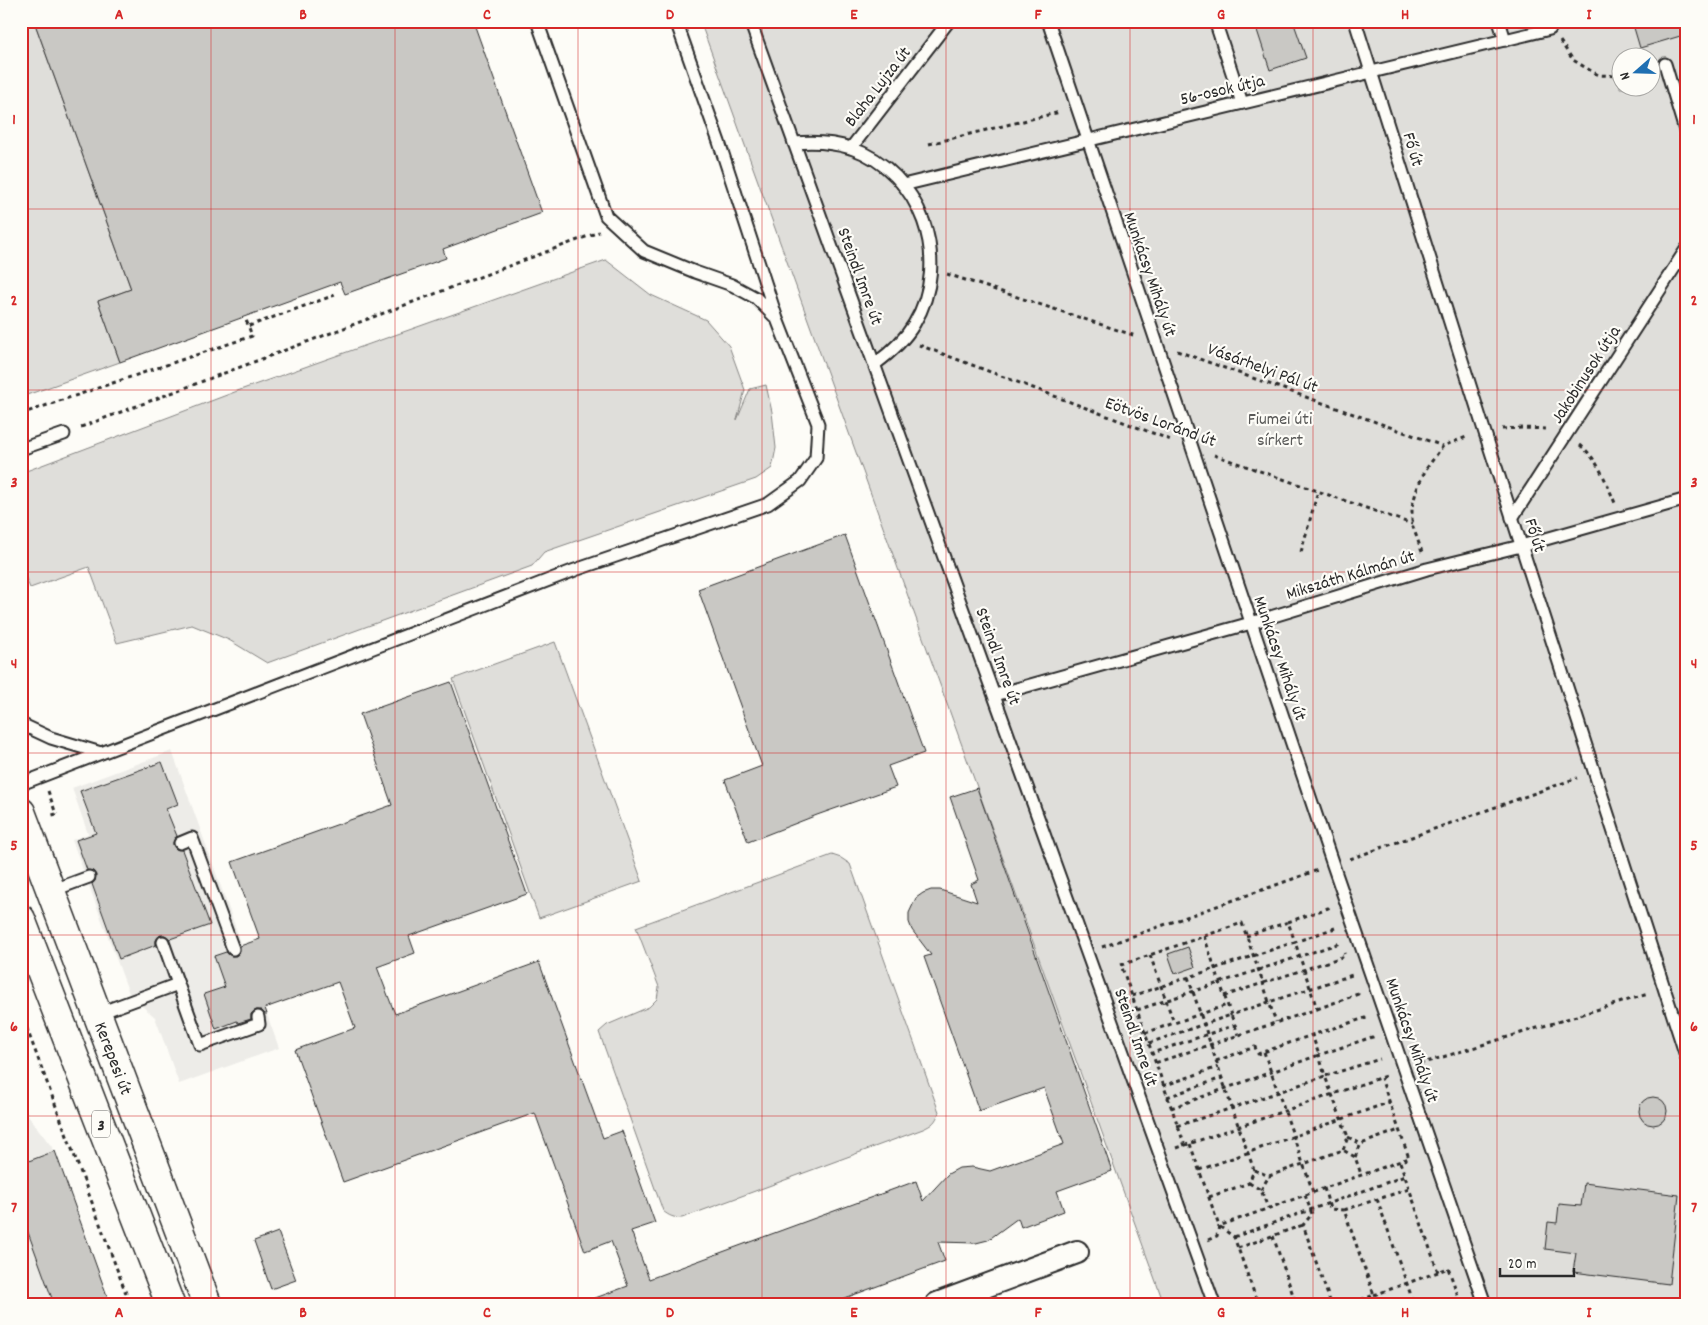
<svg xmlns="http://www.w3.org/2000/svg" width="1708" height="1325" font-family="Dekko,sans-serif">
  <rect width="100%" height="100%" fill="#fdfcf7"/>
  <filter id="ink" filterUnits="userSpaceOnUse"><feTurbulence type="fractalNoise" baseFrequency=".02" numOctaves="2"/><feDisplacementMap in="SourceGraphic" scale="10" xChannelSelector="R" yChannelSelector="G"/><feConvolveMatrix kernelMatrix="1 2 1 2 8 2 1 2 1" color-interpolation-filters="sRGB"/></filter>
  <g filter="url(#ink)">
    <!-- built -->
    <g fill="#edece8">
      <polygon points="172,751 279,1048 179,1084 155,1017 130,996 72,840 88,834 72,788"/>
      <polygon points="21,1094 29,1117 55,1151 110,1304 21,1304"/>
    </g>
    <!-- green -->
    <g fill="#dfdeda" stroke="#858482" fill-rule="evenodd">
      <polygon points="28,21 34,21 131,289 98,301 120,362 21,397 21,24"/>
      <path d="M700 21H1687V1304H1164ZM1620 58H1650V88H1620Z"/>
      <polygon points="606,260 651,295 706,320 729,346 745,390 737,420 750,389 766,385 772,412 776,448 772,468 756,479 544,552 532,566 267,663 229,640 192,625 117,643 89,567 30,588 21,566 21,473 240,390"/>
      <polygon points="555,642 642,881 539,918 453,679"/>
      <path d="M832 855 841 858 850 864 939 1112C936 1122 932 1125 923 1129L682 1218C674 1218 669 1216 663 1211L599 1032 607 1025 649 1007 657 999 659 987 636 927Z"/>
    </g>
    <!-- building -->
    <g fill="#c9c8c4" stroke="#2b2b2b">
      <polygon points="34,21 473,21 542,213 443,249 446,258 345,294 340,282 120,362 98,301 131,289"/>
      <polygon points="1254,21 1293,21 1306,58 1270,70"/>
      <polygon points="1632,21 1687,21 1687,34 1640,48"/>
      <polygon points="845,535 924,753 888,766 896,787 817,815 748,842 725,780 762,766 698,589"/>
      <polygon points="451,682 527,894 409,936 415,953 377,967 395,1014 539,962 603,1138 622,1131 655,1223 631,1231 649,1279 916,1181 923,1201 948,1174 959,1168 972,1167 990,1171 1064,1144 1044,1088 979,1111 924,957 931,955 912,930 909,922 909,913 916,898 923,893 931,890 940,890 977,902 971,884 979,880 950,797 977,788 1112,1171 1057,1191 1064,1211 1021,1227 1018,1218 988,1240 976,1243 938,1242 945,1261 829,1304 587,1304 587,1301 628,1286 611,1241 585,1251 535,1113 343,1182 295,1050 355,1028 338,982 265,1008 267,1014 265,1014 261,1010 256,1010 251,1014 251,1019 238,1023 237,1021 216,1029 204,994 225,987 214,956 226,952 231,956 236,956 240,951 240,946 260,939 232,862 392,805 360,714"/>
      <polygon points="162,762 178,804 166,809 177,836 173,842 173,845 176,849 182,850 210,925 170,939 165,935 160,935 156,940 156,945 119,959 92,884 95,881 96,875 93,871 87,870 76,840 96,833 80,791"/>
      <polygon points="1188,947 1195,967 1175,974 1168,954"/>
      <circle cx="1653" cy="1111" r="14"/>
      <polygon points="55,1151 110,1304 54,1304 21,1213 21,1164"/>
      <polygon points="1584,1183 1679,1195 1669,1284 1573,1272 1576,1253 1545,1249 1548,1222 1557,1223 1559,1204 1581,1206"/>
      <polygon points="278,1232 296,1280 271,1289 254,1241"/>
    </g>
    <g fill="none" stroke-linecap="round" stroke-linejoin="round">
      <!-- service casing -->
      <g stroke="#2b2b2b" stroke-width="15">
        <g id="service">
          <polyline points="537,21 606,216 644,251 695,272 732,285 756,298 774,316"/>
          <polyline points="750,21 1214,1304"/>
          <polyline points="1048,21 1333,865 1485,1304"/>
          <polyline points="1215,21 1242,103"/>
          <polyline points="1355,21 1484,430 1687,1059"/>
          <polyline points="1499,21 1505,40"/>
          <polyline points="1665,64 1687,137"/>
          <path d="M794 143C814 141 832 142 851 148 921 172 953 260 914 324 904 341 890 353 875 364"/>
          <polyline points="851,148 949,21"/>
          <polyline points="903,185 1550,29"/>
          <polyline points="21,449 64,434"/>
          <polyline points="1512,518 1687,248"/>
          <polyline points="995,695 1251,623 1427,569 1521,546 1687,499"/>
          <polyline points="21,724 51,738 101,753"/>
          <polyline points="21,784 575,570 768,504 800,481 816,458 818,424 777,319 719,142 676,21"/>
          <polyline points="180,843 192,838 233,949"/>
          <polyline points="51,891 89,877"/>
          <polyline points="178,984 200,1045 259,1024 258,1017"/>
          <polyline points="97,1014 178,984 163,942"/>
        </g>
      </g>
      <!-- minor casing -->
      <g stroke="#2b2b2b" stroke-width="26">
        <polyline id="minor" points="937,1304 1077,1252"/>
      </g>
      <!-- primary casing -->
      <g stroke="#2b2b2b" stroke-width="31">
        <g id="primary">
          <polyline points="21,812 207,1304"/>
          <polyline points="21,919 170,1304"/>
        </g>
      </g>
      <!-- path -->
      <g stroke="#2b2b2b" stroke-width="3" stroke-dasharray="4 4" stroke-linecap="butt">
        <polyline points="1560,41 1573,60 1598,75 1620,76"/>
        <polyline points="929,144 1060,112"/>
        <polyline points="947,274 1136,336"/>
        <polyline points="249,326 335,295"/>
        <polyline points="919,345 1171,440"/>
        <polyline points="1177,351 1443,446"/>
        <polyline points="21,414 252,336 245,317"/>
        <polyline points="81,427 599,232"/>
        <polyline points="1502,429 1522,428 1548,429"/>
        <path d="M1580 445C1598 459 1606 482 1615 503"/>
        <polyline points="1214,455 1412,524"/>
        <polyline points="1301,552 1318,491"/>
        <polyline points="1422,552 1412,524 1412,506 1418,486 1426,469 1443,446 1469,436"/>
        <polyline points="48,791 56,814 49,816"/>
        <polyline points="1350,859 1577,778"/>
        <polyline points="1288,922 1328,908 1329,910"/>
        <polyline points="1204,936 1231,1015 1269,1002 1276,1022"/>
        <polyline points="1246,936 1288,922 1295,942 1335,928"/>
        <polyline points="1102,947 1318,870"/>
        <polyline points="1150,955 1174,1023"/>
        <polyline points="1132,996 1295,942 1317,1009 1155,1063"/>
        <polyline points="1224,996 1263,983 1269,1002 1352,975 1352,976"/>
        <polyline points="1317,1009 1358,994 1357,992"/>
        <polyline points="1137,1010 1340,943"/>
        <polyline points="21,1013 130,1304"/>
        <polyline points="1235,1025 1238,1035"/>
        <polyline points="1145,1033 1227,1005"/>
        <polyline points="1149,1043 1231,1015 1235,1025 1152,1053"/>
        <polyline points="1264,1052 1313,1192"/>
        <polyline points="1216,1061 1255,1047 1258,1054 1312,1035"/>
        <polyline points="1420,1064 1648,994"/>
        <polyline points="1163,1086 1218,1067"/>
        <polyline points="1167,1097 1222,1078"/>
        <polyline points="1171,1108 1319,1055 1312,1035 1365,1018 1365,1020"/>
        <polyline points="1177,1126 1232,1108 1188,977"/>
        <polyline points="1348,1137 1361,1144"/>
        <polyline points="1190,1144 1219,1226 1234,1237 1258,1304"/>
        <polyline points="1185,1146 1121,965 1242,923 1263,983 1345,956 1344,953"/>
        <polyline points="1177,1148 1388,1075"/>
        <polyline points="1343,1150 1348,1137 1325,1076 1380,1059"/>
        <polyline points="1355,1157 1361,1144 1399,1130"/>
        <polyline points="1400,1162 1438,1272 1448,1268 1461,1304"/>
        <polyline points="1199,1170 1390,1102"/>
        <polyline points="1254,1170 1269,1176 1343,1150 1355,1157 1361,1174"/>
        <polyline points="1249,1183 1261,1190 1268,1208"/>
        <polyline points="1324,1188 1330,1209 1344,1210 1374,1295 1350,1304"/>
        <polyline points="1261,1190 1269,1176"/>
        <polyline points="1305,1195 1312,1214 1303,1225 1331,1304"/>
        <polyline points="1209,1197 1249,1183 1254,1170 1232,1108 1325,1076 1319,1055 1372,1037 1373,1041"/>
        <polyline points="1377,1199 1414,1304"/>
        <polyline points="1344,1210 1409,1189"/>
        <polyline points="1273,1236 1296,1304"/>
        <polyline points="1234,1237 1405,1176"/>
        <polyline points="1208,1240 1217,1236 1219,1226 1409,1158 1381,1078"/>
        <polyline points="1238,1248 1303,1225"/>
        <polyline points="1374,1295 1438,1272"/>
        <polyline points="1450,1304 1460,1300"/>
      </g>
      <!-- service -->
      <use href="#service" stroke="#fdfcf7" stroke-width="11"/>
      <!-- minor -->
      <use href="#minor" stroke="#fdfcf7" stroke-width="22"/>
      <!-- primary -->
      <use href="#primary" stroke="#fdfcf7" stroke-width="28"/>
    </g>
  </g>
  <!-- grid -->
  <path fill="none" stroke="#d62828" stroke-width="1" stroke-opacity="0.55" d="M211 21V1304M395 21V1304M578 21V1304M762 21V1304M946 21V1304M1130 21V1304M1313 21V1304M1497 21V1304M21 209H1687M21 390H1687M21 572H1687M21 753H1687M21 935H1687M21 1116H1687"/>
  <g text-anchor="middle" stroke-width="4.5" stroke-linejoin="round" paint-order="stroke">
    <!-- shield labels -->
    <rect fill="#fdfcf7" stroke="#6a6a68" stroke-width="1" x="92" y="1110.5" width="18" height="27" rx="4"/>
    <g font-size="16" font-weight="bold" fill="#2b2b2b">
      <text x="101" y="1130">3</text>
    </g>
    <!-- street labels -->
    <g font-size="18" fill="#2b2b2b" stroke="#fdfcf7">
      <text transform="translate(877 86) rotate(-52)" y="6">Blaha Lujza út</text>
      <text transform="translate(1222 89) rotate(-13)" y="6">56-osok útja</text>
      <text transform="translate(1414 149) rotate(73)" y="6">Fő út</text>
      <text transform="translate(1151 274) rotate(71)" y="6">Munkácsy Mihály út</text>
      <text transform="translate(861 276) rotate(70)" y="6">Steindl Imre út</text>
      <text transform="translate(1263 367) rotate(20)" y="6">Vásárhelyi Pál út</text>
      <text transform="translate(1585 374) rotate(-57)" y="6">Jakobinusok útja</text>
      <text transform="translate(1161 421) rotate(20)" y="6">Eötvös Loránd út</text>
      <text transform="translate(1536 535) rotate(72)" y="6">Fő út</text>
      <text transform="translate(1350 574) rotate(-17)" y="6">Mikszáth Kálmán út</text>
      <text transform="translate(999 656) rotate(70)" y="6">Steindl Imre út</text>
      <text transform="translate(1281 658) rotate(71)" y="6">Munkácsy Mihály út</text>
      <text transform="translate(1137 1037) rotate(71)" y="6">Steindl Imre út</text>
      <text transform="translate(1413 1040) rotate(71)" y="6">Munkácsy Mihály út</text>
      <text transform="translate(114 1058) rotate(69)" y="6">Kerepesi út</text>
    </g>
    <!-- park labels -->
    <g font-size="18" fill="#585857" stroke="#fdfcf7">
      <text x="1280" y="424">Fiumei úti<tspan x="1280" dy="21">sírkert</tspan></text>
    </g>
  </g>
  <!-- margin -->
  <rect width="1708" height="1325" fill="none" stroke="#fdfcf7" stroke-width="55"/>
  <!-- north arrow -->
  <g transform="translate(1636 72) rotate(250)"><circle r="24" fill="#fdfcf7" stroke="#a9a8a5"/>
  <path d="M0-4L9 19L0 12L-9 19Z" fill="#1f6fb2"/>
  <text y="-8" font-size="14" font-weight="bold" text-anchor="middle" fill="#2b2b2b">N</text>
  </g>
  <!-- scale -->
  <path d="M1500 1268v8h74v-8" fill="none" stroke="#2b2b2b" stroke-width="2.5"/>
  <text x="1508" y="1268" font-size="15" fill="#2b2b2b" stroke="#fdfcf7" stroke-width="4" paint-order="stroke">20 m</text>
  <rect x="28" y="28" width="1652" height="1270" fill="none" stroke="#d62828" stroke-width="2"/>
  <g font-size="16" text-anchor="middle" font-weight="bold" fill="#d62828">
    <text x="119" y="19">A</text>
    <text x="303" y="19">B</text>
    <text x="487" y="19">C</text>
    <text x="670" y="19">D</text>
    <text x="854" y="19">E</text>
    <text x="1038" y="19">F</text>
    <text x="1221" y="19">G</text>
    <text x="1405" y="19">H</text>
    <text x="1589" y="19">I</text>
    <text x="14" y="124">1</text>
    <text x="1694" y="124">1</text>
    <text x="14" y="305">2</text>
    <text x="1694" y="305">2</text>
    <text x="14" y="487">3</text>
    <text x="1694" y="487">3</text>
    <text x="14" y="668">4</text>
    <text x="1694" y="668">4</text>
    <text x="14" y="850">5</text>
    <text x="1694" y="850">5</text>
    <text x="14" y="1031">6</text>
    <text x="1694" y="1031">6</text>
    <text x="14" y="1212">7</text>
    <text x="1694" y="1212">7</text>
    <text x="119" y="1317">A</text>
    <text x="303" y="1317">B</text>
    <text x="487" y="1317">C</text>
    <text x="670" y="1317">D</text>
    <text x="854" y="1317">E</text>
    <text x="1038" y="1317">F</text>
    <text x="1221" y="1317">G</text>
    <text x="1405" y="1317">H</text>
    <text x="1589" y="1317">I</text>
  </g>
</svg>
